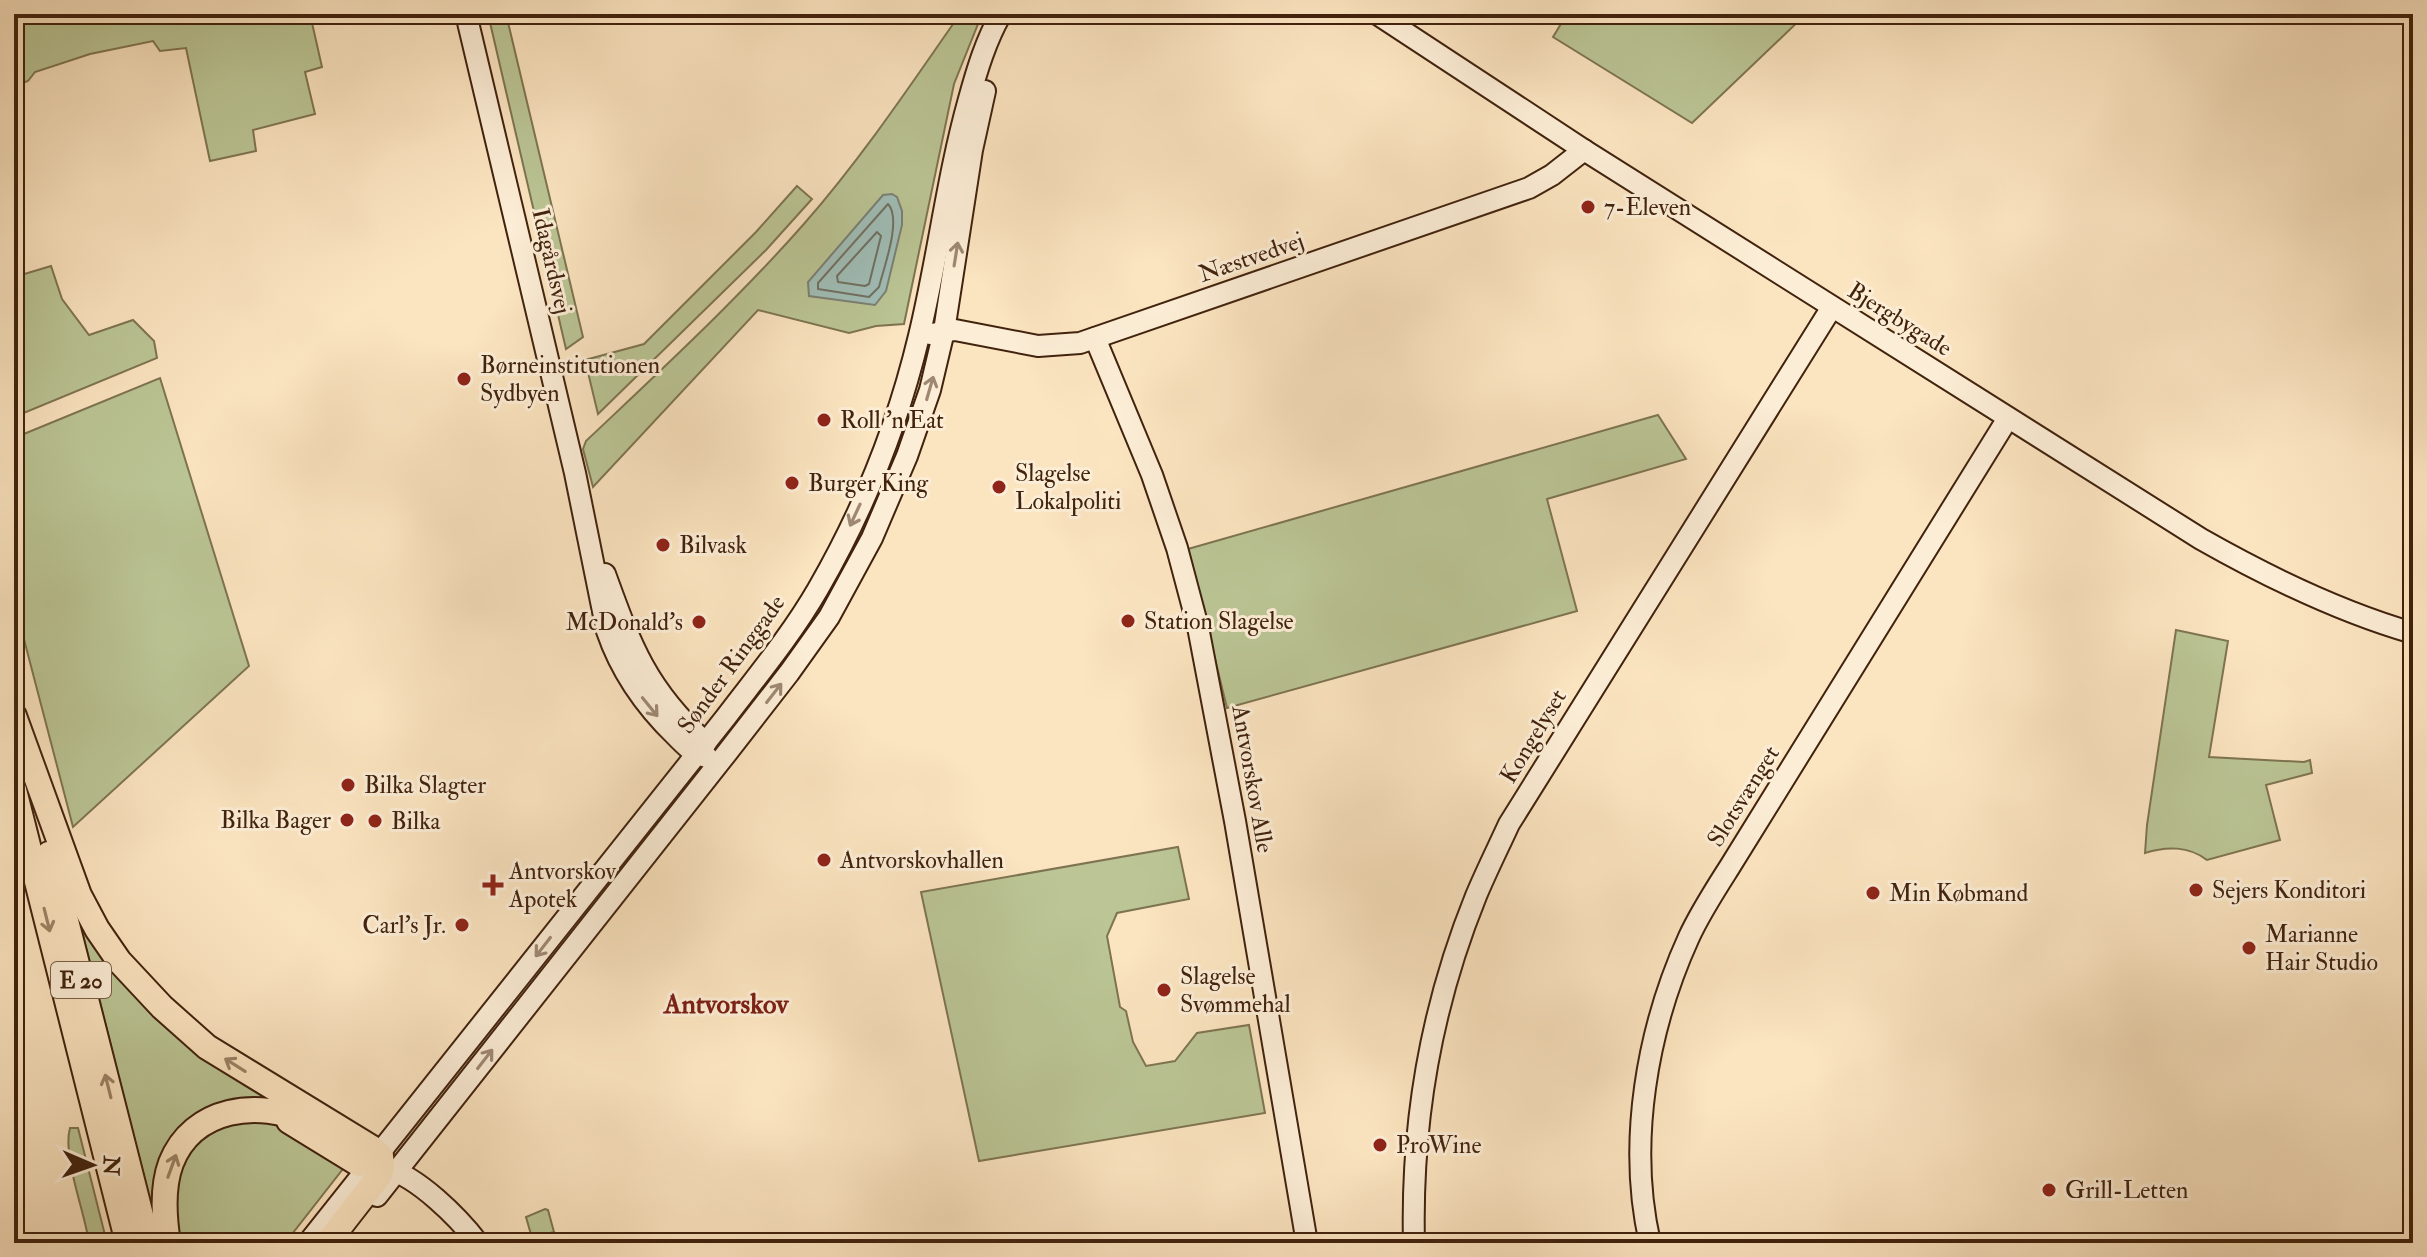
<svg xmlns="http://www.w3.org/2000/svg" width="2427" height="1257" font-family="'IM FELL Double Pica',serif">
  <rect width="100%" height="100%" fill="#fbe4c0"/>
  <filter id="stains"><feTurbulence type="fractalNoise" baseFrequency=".0025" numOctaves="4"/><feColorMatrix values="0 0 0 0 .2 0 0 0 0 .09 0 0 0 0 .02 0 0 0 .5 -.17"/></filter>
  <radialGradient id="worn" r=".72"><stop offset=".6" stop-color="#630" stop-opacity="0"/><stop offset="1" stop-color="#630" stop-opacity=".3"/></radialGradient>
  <!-- green -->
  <g fill="#bbc595" stroke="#7e7451" stroke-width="2">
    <polygon points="14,14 310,14 322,67 305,72 315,114 253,130 256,151 210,161 186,48 160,51 153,41 90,54 35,72 28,81 14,86"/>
    <polygon points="488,14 506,14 583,337 566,349"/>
    <path d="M960 14H982L954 84 904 324 876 326 849 333 758 310 593 487 583 449 586 441C660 371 735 302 803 225 861 159 910 86 960 14Z"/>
    <polygon points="1567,14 1806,14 1692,123 1553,37"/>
    <polygon points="797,186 812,199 766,250 598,414 585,360 644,344 756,232"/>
    <polygon points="14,263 21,275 51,266 62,299 89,335 133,320 154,341 157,358 14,417"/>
    <polygon points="160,378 249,666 73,827 14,601 14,438"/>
    <polygon points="1658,415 1686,459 1547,499 1577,611 1227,708 1188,549"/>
    <path d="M2176 630 2228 641 2209 757 2304 762 2310 760 2312 773 2266 785 2280 840 2207 860C2189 846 2166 846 2145 853L2147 825Z"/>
    <polygon points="1178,847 1189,899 1117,913 1107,936 1120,1007 1126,1011 1133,1042 1146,1066 1175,1061 1197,1033 1249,1025 1265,1113 979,1161 921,892"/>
    <polygon points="76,908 91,938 299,1113 183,1130 161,1243"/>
    <path d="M238 1120 280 1121 346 1165 285 1243H178C172 1206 171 1162 203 1136 212 1128 228 1125 238 1120Z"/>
    <path d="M70 1128H78L107 1243H89C85 1212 62 1156 70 1128Z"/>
    <polygon points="545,1209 548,1210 554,1232 532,1238 526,1217"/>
  </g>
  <!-- water -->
  <polygon fill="#a0beb8" stroke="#7a8074" stroke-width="2" points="892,194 897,197 902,211 902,225 886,291 875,305 809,296 808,282 883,195"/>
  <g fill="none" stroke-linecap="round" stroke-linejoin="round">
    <!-- shore -->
    <g stroke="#707062" stroke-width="2">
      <path d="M888 204C902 219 884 267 879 287L869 297 818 289V283Z"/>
      <polygon points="877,232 881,236 869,284 865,286 838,282 837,276"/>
    </g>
    <!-- secondary casing -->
    <g stroke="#41220d" stroke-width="24">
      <g id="secondary">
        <path d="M466 14 575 473 607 631C621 672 645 706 676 736 685 745 694 755 707 757"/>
        <path d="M1377 14 1584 150 2201 539C2268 577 2340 612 2413 633"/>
        <polyline points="931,334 955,330 1038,346 1080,343 1529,188 1552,175 1584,150"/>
        <polyline points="1095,338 1152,475 1177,548 1198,627 1235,821 1307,1243"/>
        <path d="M605 574C631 646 647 690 706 743"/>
        <path d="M386 1168C418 1177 458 1217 478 1243"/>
        <polyline points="377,1196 726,754 789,673 829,617 872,538 907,456 930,390 944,331 972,150 985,91"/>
        <path d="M308 1243 726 717C758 675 792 634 818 589 863 511 898 424 919 336 938 258 947 177 969 99 977 70 986 40 1001 14"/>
        <path d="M1414 1243C1411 1124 1431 1007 1476 896 1486 872 1498 848 1509 824L1832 307"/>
        <path d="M1650 1243C1627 1143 1647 1029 1689 937 1700 913 1715 890 1729 868L2008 418"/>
      </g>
    </g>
    <!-- highway casing -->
    <g stroke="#41220d" stroke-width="28">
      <g id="highway">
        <polyline points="14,716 79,895 97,929 119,961 162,1007 207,1047 372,1148 381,1156 382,1167 380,1175 327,1243"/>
        <polyline points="14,790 128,1243"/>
        <polyline points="49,854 148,1243"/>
        <polyline points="289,1121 359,1164"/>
        <path d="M168 1243C164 1218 162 1187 171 1163 193 1107 259 1099 307 1122"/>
      </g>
    </g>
    <!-- secondary -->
    <use href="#secondary" stroke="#fcedd6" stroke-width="20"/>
    <!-- highway -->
    <use href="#highway" stroke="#fbe4c0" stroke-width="24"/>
  </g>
  <!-- one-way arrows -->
  <defs><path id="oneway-shaft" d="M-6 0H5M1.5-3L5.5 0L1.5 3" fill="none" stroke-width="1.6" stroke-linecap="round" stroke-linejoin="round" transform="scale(2)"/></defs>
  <g stroke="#9e8872">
    <use href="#oneway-shaft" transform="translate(956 254) rotate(-81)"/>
    <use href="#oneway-shaft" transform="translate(930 388) rotate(-74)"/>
    <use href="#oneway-shaft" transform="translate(855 515) rotate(115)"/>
    <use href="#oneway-shaft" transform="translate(774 693) rotate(-52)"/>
    <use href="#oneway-shaft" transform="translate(650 707) rotate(51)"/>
    <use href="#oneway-shaft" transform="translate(543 947) rotate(128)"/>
    <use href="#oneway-shaft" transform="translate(485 1059) rotate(-52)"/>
  </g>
  <g stroke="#9e8366">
    <use href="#oneway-shaft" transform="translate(47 920) rotate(76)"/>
    <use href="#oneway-shaft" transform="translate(235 1065) rotate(-148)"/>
    <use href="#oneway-shaft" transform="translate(108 1086) rotate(-104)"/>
    <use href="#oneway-shaft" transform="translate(172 1166) rotate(-70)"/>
  </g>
  <!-- markers -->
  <g fill="#8f2418" stroke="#fcedd6" stroke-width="3">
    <circle cx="1588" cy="207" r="8"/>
    <circle cx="464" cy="379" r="8"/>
    <circle cx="824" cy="420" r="8"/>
    <circle cx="792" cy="483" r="8"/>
    <circle cx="999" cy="487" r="8"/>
    <circle cx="663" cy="545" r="8"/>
    <circle cx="1128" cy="621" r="8"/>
    <circle cx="699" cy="622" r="8"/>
    <circle cx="348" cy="785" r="8"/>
    <circle cx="347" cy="820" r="8"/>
    <circle cx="375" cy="821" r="8"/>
    <circle cx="824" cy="860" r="8"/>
    <path d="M489 873h8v8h8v8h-8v8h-8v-8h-8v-8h8z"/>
    <circle cx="2196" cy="890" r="8"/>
    <circle cx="1873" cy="893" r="8"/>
    <circle cx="462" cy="925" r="8"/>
    <circle cx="2249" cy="948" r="8"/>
    <circle cx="1164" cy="990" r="8"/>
    <circle cx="1380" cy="1145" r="8"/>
    <circle cx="2049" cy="1190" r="8"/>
  </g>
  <g text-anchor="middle" stroke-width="6" stroke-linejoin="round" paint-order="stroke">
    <!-- shield labels -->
    <rect fill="#fcedd6" stroke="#795f49" stroke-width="2" x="51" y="962" width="60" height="36" rx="6"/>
    <g font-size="22" font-weight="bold" fill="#41220d">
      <text x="81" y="988">E 20</text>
    </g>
    <!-- poi labels -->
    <g font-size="24" fill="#41220d" stroke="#fcedd6" text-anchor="start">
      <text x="1604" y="215">7-Eleven</text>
      <text x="480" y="373">Børneinstitutionen<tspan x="480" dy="28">Sydbyen</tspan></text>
      <text x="840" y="428">Roll 'n Eat</text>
      <text x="1015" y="481">Slagelse<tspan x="1015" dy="28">Lokalpoliti</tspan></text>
      <text x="808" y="491">Burger King</text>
      <text x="679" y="553">Bilvask</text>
      <text x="1144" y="629">Station Slagelse</text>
      <text x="683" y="630" text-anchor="end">McDonald's</text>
      <text x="364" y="793">Bilka Slagter</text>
      <text x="331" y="828" text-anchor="end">Bilka Bager</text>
      <text x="391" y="829">Bilka</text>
      <text x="840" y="868">Antvorskovhallen</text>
      <text x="509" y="879">Antvorskov<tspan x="509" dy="28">Apotek</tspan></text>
      <text x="2212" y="898">Sejers Konditori</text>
      <text x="1889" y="901">Min Købmand</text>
      <text x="446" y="933" text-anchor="end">Carl's Jr.</text>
      <text x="2265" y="942">Marianne<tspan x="2265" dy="28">Hair Studio</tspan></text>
      <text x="1180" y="984">Slagelse<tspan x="1180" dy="28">Svømmehal</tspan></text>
      <text x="1396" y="1153">ProWine</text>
      <text x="2065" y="1198">Grill-Letten</text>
    </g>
    <!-- street labels -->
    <g font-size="24" fill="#41220d" stroke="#fcedd6">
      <text transform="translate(1251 257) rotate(-19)" y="8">Næstvedvej</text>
      <text transform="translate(552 261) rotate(77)" y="8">Idagårdsvej</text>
      <text transform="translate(1900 319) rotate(32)" y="8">Bjergbygade</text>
      <text transform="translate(731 664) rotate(-54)" y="8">Sønder Ringgade</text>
      <text transform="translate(1533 736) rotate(-59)" y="8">Kongelyset</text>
      <text transform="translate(1253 779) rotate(80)" y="8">Antvorskov Alle</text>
      <text transform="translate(1743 796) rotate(-58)" y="8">Slotsvænget</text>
    </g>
    <!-- quarter labels -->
    <g font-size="28" font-weight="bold" fill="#7a1f14" stroke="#fcedd6">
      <text x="726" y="1013">Antvorskov</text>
    </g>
  </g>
  <!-- margin -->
  <rect width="2427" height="1257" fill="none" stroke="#fbe4c0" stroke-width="48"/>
  <rect x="16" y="16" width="2395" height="1225" fill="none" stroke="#41220d" stroke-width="4"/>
  <rect x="24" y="24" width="2379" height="1209" fill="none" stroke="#41220d" stroke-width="2"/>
  <!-- north arrow -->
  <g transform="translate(92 1165) rotate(92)" stroke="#fcedd6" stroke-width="6" paint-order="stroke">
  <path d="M0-6L14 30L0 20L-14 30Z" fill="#41220d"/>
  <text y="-12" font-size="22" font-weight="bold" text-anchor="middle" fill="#41220d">N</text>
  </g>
  <rect width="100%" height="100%" filter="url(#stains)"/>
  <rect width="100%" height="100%" fill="url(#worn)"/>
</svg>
